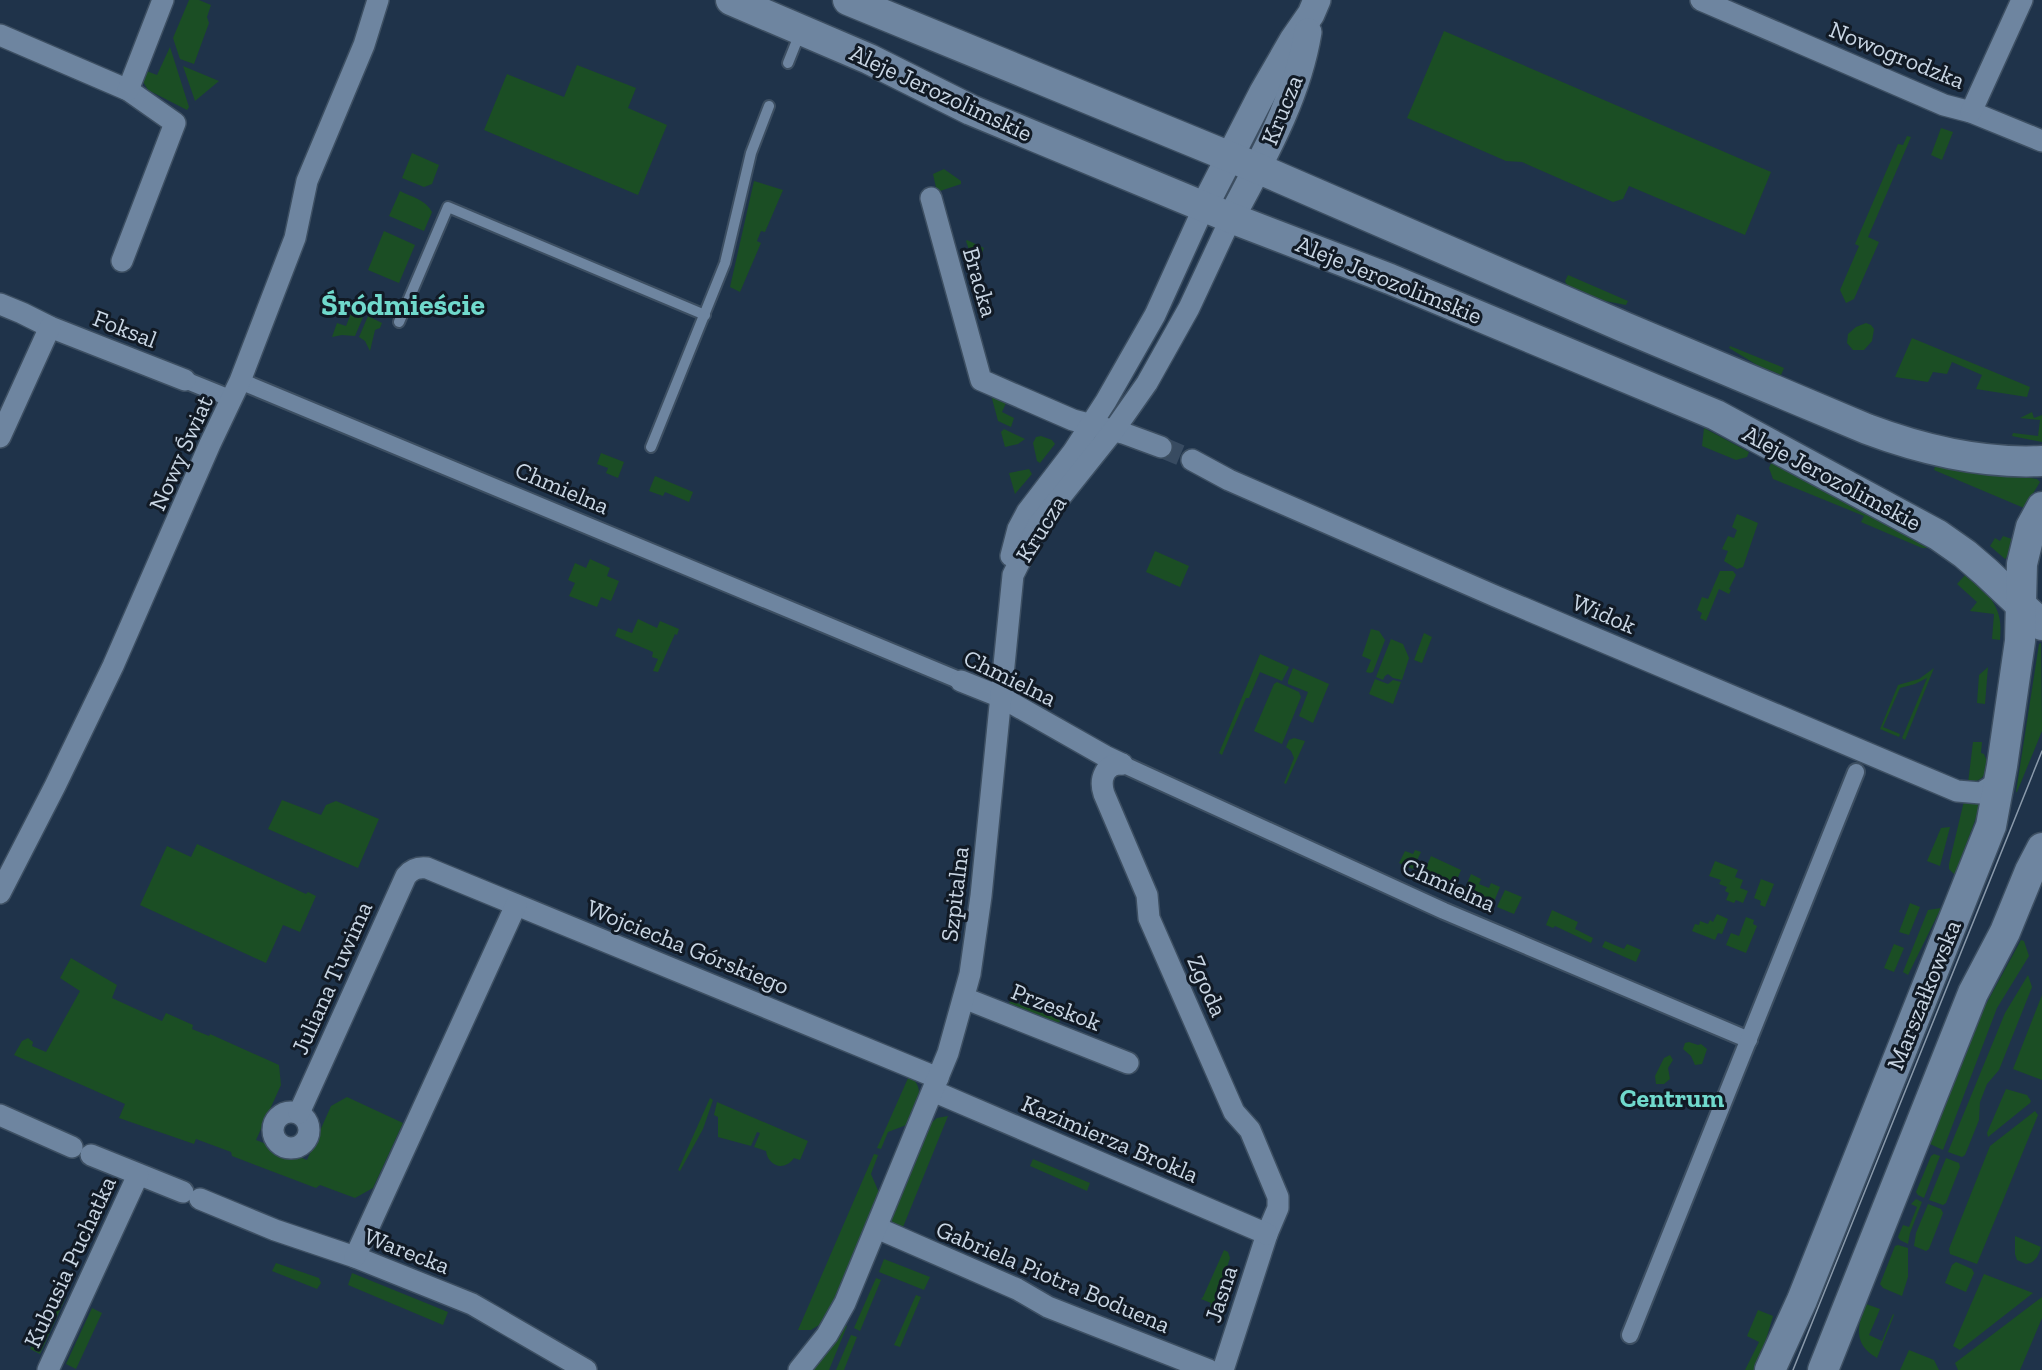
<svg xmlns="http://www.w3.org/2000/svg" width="2042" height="1370" font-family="'Zilla Slab',serif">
  <rect width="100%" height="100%" fill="#1f334a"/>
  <!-- green -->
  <g fill="#1b4e24">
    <polygon points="189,0 199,0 211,5 207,17 209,23 194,64 180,59 173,38"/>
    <polygon points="1444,31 1771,172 1745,235 1629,186 1623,199 1613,202 1522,162 1506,161 1407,118"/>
    <polygon points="170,47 189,107 187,110 148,90 142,80 144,70 157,75"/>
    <polygon points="577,65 636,88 628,108 667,125 638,195 484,130 507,74 564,97"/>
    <polygon points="183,66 219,81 195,101"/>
    <polygon points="1941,128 1953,132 1942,160 1931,155"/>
    <polygon points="1907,136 1911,137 1868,237 1879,242 1854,299 1846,303 1840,290 1859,246 1855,244 1898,144 1903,145"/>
    <polygon points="412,153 439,165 432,184 424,187 402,178"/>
    <polygon points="944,169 961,181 961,184 937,192 933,174"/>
    <polygon points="754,181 783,190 765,232 761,231 757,241 761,243 740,292 730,287"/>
    <path d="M400 191C412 197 426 200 432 212L424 231 389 216Z"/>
    <polygon points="384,231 415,245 399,283 368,270"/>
    <polygon points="967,240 984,248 975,269 966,241"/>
    <polygon points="1568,275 1628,301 1626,305 1605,301 1567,285 1565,281"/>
    <polygon points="352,311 364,315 355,336 342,335 332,337 337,323 346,326"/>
    <polygon points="368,316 382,323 380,328 375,330 370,351 365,341 359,337"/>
    <polygon points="1866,323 1871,325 1874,329 1872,341 1864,350 1853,350 1847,343 1848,334 1856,327"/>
    <polygon points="1912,338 2030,387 2027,397 1976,389 1982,375 1952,362 1947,374 1933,372 1928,382 1895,377"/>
    <polygon points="1730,346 1784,368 1781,375 1757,365 1729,348"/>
    <polygon points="990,391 1007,401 1002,412 1014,418 1011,427 998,421"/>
    <polygon points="2032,412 2034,418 2042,415 2042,442 2012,436 2013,433 2038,436 2040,420 2020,418"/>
    <polygon points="1704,428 1749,452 1747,457 1736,460 1702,446"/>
    <polygon points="1004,429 1025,439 1018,444 1005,447 1001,432"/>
    <polygon points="1041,436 1052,440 1055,444 1040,463 1037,461 1033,443 1036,437"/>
    <polygon points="601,453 624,462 618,478 606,473 608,468 597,464"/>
    <polygon points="1771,463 1931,548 1922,548 1861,522 1864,516 1773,479 1769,468"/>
    <polygon points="1935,466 2037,479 2040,482 2024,508 1934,470"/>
    <polygon points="1029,469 1032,474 1015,494 1009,473"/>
    <polygon points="655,476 693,492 689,502 665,492 663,496 649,491"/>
    <polygon points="1737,514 1758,523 1743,567 1737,569 1724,561 1728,551 1722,549 1728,536 1734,538 1737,530 1732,527"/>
    <polygon points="2003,536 2012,539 2008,556 2005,559 1990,546 1995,538 2000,541"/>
    <polygon points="1155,551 1189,566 1180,587 1146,572"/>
    <polygon points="590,559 610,568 607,576 619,581 611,601 601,597 597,607 569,596 575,583 568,580 575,563 586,568"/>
    <polygon points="1720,571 1733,571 1736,575 1729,589 1731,590 1729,594 1719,589 1706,621 1700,618 1702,613 1697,610 1702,597 1708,599"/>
    <path d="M1966 574C1989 594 2004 607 2000 640L1992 639 1994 614 1970 611 1977 602 1957 584Z"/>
    <polygon points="638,619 657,628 660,621 679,629 677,635 675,634 658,672 653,671 658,659 652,657 653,652 615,636 618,628 632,633"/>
    <polygon points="1371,629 1379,631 1385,640 1373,672 1370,673 1366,672 1371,660 1362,656"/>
    <polygon points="1424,633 1432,637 1422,663 1414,660"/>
    <polygon points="1391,639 1403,644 1409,658 1402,680 1393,678 1388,674 1385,676 1383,680 1376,677"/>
    <polygon points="2041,643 2042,731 2017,792 2016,792 2039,644"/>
    <polygon points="1260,654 1289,667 1282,681 1260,672 1249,698 1246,698 1222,755 1219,753"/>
    <polygon points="1988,667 1985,704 1977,703 1979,675"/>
    <polygon points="1293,668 1329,684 1313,723 1299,716 1308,692 1288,684 1288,681"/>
    <polygon points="1934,668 1905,740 1902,738 1927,678 1915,684 1900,688 1883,727 1900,734 1899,737 1880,729 1898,685 1919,679"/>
    <polygon points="1375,679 1388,684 1393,680 1401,682 1393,704 1369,694"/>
    <polygon points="1277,682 1299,692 1301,697 1282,744 1254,731 1274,684"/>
    <polygon points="1294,738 1305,741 1286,784 1284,783 1294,758 1291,751 1286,747 1289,740"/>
    <path d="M1973 742H1982L1981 753 1984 754 1989 766C1985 776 1980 782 1968 783Z"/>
    <polygon points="282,800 321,815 326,805 336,801 379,819 358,868 268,829"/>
    <polygon points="1964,801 1981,804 1955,875 1949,869 1949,864"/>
    <polygon points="1950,827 1940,866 1927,861 1941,828"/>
    <polygon points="197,844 306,894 308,892 316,896 300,932 283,925 266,963 140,905 167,846 191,857"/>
    <polygon points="1415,850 1421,852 1413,869 1399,863 1405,851 1413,854"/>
    <polygon points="1431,856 1461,870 1454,887 1444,882 1445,879 1425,870"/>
    <polygon points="1715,861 1738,870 1735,877 1743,880 1740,888 1748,891 1743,903 1736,900 1734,903 1726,900 1729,893 1725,891 1727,887 1719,884 1721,880 1709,876"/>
    <polygon points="1471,874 1481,879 1479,884 1489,888 1491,883 1500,887 1493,904 1484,900 1485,897 1475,892 1473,895 1464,891"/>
    <polygon points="1761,879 1774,884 1765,907 1760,905 1761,901 1754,898"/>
    <polygon points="1505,890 1522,897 1514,914 1497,907"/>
    <polygon points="1910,903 1920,907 1909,935 1899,932"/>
    <polygon points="1941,908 1908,975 1903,972 1928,910"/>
    <polygon points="1552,910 1578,922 1575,929 1593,938 1591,943 1555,926 1553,928 1546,925"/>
    <polygon points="1717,914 1728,919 1722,934 1718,933 1715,940 1692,931 1695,924 1699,925 1700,921 1708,924 1710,920 1713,922"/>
    <polygon points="1746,917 1754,920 1753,924 1757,926 1746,953 1726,945 1731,933 1739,936"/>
    <polygon points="2021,940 2024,941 2029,956 1997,1008 1943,1150 1930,1144 1985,1006"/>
    <polygon points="1605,941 1624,949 1627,944 1641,950 1636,962 1602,947"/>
    <polygon points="1894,944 1904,948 1894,972 1884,968"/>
    <polygon points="71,958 117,985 112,998 162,1021 166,1013 193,1025 192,1029 209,1036 210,1034 279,1065 281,1085 256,1140 307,1160 331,1106 347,1097 403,1123 373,1188 355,1198 320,1185 316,1188 232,1156 231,1152 196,1139 194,1144 119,1118 125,1104 14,1055 22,1041 28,1038 33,1042 32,1046 46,1052 80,991 60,978"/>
    <polygon points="2028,975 2032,987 1999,1070 1987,1084 1980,1102 1979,1120 1965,1155 1962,1157 1948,1152 2005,1013"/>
    <polygon points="2042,995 2042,1080 2013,1069"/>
    <polygon points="1012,1001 1059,1019 1060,1022 1057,1023 1010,1005 1009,1002"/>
    <polygon points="1689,1042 1698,1045 1701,1044 1707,1049 1702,1064 1695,1065 1691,1056 1683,1049 1685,1043"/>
    <polygon points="1670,1055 1673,1060 1668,1068 1670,1079 1664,1084 1656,1084 1655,1076 1664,1058"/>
    <path d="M909 1076C928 1088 915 1107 909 1124L888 1132 881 1149 877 1148Z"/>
    <polygon points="2006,1089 2027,1095 2031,1101 2030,1103 1988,1137 1987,1133"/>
    <polygon points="710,1098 713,1100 703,1129 680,1171 678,1170"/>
    <path d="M717 1102 808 1141 800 1160 794 1158C784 1172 768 1166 766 1151L754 1147 760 1133 757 1132 751 1146 718 1137V1117L714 1115Z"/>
    <polygon points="2035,1111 2038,1115 1977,1264 1950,1254 1949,1249 1990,1146"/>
    <polygon points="948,1116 901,1232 892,1225 891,1217 930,1124 937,1118"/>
    <polygon points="874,1154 878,1155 871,1174 880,1195 831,1306 819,1325 811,1330 798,1330"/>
    <polygon points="1934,1154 1940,1156 1924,1198 1918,1195 1916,1192 1931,1156"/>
    <polygon points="1946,1158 1959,1163 1960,1167 1946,1203 1943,1205 1929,1200"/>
    <polygon points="1033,1159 1090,1183 1087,1191 1030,1166"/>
    <polygon points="1916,1199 1922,1202 1910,1233 1908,1244 1900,1240 1898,1237 1903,1225 1909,1227 1917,1207 1911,1204"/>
    <polygon points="1928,1204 1941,1209 1943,1213 1929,1249 1926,1251 1914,1246 1916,1233"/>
    <path d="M2015 1236 2041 1247C2038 1256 2036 1262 2026 1264L2017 1260 2015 1254Z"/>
    <polygon points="1898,1245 1908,1248 1908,1277 1902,1296 1883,1288 1880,1284 1895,1246"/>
    <polygon points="1224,1250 1228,1252 1230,1258 1213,1311 1209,1310 1211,1303 1201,1299 1203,1297"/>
    <polygon points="884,1259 930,1277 924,1290 879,1272"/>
    <polygon points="1956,1262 1972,1269 1974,1273 1966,1292 1945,1283 1952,1265"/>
    <polygon points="276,1263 319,1278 321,1283 317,1289 272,1271"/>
    <polygon points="352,1273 448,1312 443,1325 348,1285"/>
    <polygon points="1984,1274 2033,1293 1960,1350 1953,1346"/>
    <polygon points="876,1278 881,1280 860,1331 854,1328"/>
    <polygon points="56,1293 66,1297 40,1354 30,1349"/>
    <polygon points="916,1295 921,1297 900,1347 894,1345"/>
    <polygon points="2042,1297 2042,1318 2020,1370 1958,1370 1955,1363"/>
    <path d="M1866 1304 1880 1309 1869 1335 1882 1341 1893 1314 1894 1315 1877 1358C1853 1344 1857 1326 1866 1304Z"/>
    <polygon points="92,1308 102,1313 76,1369 66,1364"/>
    <polygon points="1758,1310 1773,1316 1757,1370 1745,1370 1759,1342 1747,1336"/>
    <polygon points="844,1324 847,1326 829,1370 810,1370"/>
    <polygon points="851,1335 857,1337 844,1370 836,1370"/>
    <polygon points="1909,1350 1934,1360 1939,1370 1900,1370"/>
  </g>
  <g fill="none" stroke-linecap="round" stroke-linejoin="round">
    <!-- minor-tunnel -->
    <polyline stroke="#384b61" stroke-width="21" stroke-dasharray="21 10" stroke-linecap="butt" points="1161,447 1192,460"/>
    <!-- service casing -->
    <g stroke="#3d4f62" stroke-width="14">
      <g id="service">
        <polyline points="788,63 800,33"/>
        <polyline points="399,322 448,207 705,315"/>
        <polyline points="651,447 725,263 751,153 769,106"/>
      </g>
    </g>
    <!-- pedestrian casing -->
    <g stroke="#3d4f62" stroke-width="20">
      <g id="pedestrian">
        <polyline points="185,380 232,399"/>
        <polyline points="240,381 961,681"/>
        <polyline points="1122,764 1444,911 1749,1040"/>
        <polyline points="1630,1335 1856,772"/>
      </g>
    </g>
    <!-- minor casing -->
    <g stroke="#3d4f62" stroke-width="24">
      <g id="minor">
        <polyline points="1701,0 1944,105 1971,112 2042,141"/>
        <polyline points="0,35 128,90 175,123 122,261"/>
        <polyline points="128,90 163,0"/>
        <polyline points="1971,112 2022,0"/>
        <polyline points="931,198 981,380 1073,420 1123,433 1161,447"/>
        <polyline points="0,304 22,313 50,327 185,380"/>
        <polyline points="0,437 50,327"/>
        <polyline points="1192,460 1229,480 1495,596 1957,791 1981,793 1999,782"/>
        <polyline points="1011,556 1018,529 1027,512 1073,452 1106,401 1155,315 1204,207"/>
        <polyline points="961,681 1001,697 1105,756 1122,764"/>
        <path d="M1122 764C1105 763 1099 779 1104 794L1147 895 1149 918 1234 1112 1250 1130 1278 1197V1208L1267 1234 1223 1370"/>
        <polyline points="0,893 55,786 113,666 210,444 240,381 295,238 307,181 364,45 378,0"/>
        <polyline points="964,998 1128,1063"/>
        <polyline points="933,1091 1267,1234"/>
        <circle cx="291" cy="1130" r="18"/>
        <path d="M299 1113 406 876C412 869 418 867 427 868L938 1078"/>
        <polyline points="0,1115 72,1147"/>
        <polyline points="91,1155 183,1192"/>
        <polyline points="200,1199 275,1230 355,1257 472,1304 586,1370"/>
        <polyline points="877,1228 1017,1289 1048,1307 1209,1370"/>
        <polyline points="355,1257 516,905"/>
        <polyline points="48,1370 138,1175"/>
        <polyline points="799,1370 827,1335 845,1303 948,1053 970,974 981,896 1013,575 1038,525 1114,430 1147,383 1189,308 1231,218"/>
      </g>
    </g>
    <!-- tertiary casing -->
    <g stroke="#3d4f62" stroke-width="30">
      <g id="tertiary">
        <polyline points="1204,207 1263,92 1293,40 1311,14 1317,0"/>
        <path d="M1231 218C1262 159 1297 99 1308 32"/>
      </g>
    </g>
    <!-- secondary casing -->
    <g stroke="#3d4f62" stroke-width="33">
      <g id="secondary">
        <polyline points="731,0 869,59 971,110 1231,218 1390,279 1716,415 1938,535 1965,554 1986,572 2042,625"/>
        <path d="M848 0 1257 168 1624 327 1867 429C1923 450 1982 464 2042 461"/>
        <polyline points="1770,1370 1802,1300 1991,826 2002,766 2020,641 2022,564 2031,527 2042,507"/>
        <polyline points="1823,1370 1973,993 2005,932 2030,871 2042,848"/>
      </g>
    </g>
    <!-- service -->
    <use href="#service" stroke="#6e85a0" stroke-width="10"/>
    <!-- pedestrian -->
    <use href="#pedestrian" stroke="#6e85a0" stroke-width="16"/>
    <!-- minor -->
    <use href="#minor" stroke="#6e85a0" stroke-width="21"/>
    <!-- tertiary -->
    <use href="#tertiary" stroke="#6e85a0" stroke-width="27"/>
    <!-- secondary -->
    <use href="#secondary" stroke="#6e85a0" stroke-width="30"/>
    <!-- tram -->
    <polyline stroke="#8a9aab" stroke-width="1.5" points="1793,1370 2042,751"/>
  </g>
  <g text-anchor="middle" stroke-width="6" stroke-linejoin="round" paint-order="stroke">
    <!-- street labels -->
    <g font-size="24" fill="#c9d6e4" stroke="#111a25">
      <text transform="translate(1897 55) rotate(22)" y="8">Nowogrodzka</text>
      <text transform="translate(941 93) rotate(25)" y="8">Aleje Jerozolimskie</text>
      <text transform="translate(1282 110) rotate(-68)" y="8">Krucza</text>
      <text transform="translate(1389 280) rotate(22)" y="8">Aleje Jerozolimskie</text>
      <text transform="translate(980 282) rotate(74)" y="8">Bracka</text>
      <text transform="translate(125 329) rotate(21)" y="8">Foksal</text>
      <text transform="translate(181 453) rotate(-66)" y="8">Nowy Świat</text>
      <text transform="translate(1832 478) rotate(28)" y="8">Aleje Jerozolimskie</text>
      <text transform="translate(562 488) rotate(23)" y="8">Chmielna</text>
      <text transform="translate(1041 529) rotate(-58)" y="8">Krucza</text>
      <text transform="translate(1604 614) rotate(23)" y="8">Widok</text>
      <text transform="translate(1010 678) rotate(26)" y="8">Chmielna</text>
      <text transform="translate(1449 885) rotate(24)" y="8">Chmielna</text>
      <text transform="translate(955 894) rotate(-83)" y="8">Szpitalna</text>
      <text transform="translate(688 947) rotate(22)" y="8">Wojciecha Górskiego</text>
      <text transform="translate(332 978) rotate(-66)" y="8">Juliana Tuwima</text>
      <text transform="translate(1207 986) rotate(66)" y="8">Zgoda</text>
      <text transform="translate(1924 995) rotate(-68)" y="8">Marszałkowska</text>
      <text transform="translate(1056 1007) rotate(21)" y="8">Przeskok</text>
      <text transform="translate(1110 1139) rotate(23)" y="8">Kazimierza Brokla</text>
      <text transform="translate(407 1251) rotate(21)" y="8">Warecka</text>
      <text transform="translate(70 1262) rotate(-65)" y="8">Kubusia Puchatka</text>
      <text transform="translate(1053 1277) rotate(23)" y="8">Gabriela Piotra Boduena</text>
      <text transform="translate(1221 1294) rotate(-72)" y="8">Jasna</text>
    </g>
    <!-- neighbourhood labels -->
    <g font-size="26" font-weight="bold" fill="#70d9cc" stroke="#111a25">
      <text x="1672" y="1107">Centrum</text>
    </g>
    <!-- district labels -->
    <g font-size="30" font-weight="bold" fill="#70d9cc" stroke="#111a25">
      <text x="403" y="315">Śródmieście</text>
    </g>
  </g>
</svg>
